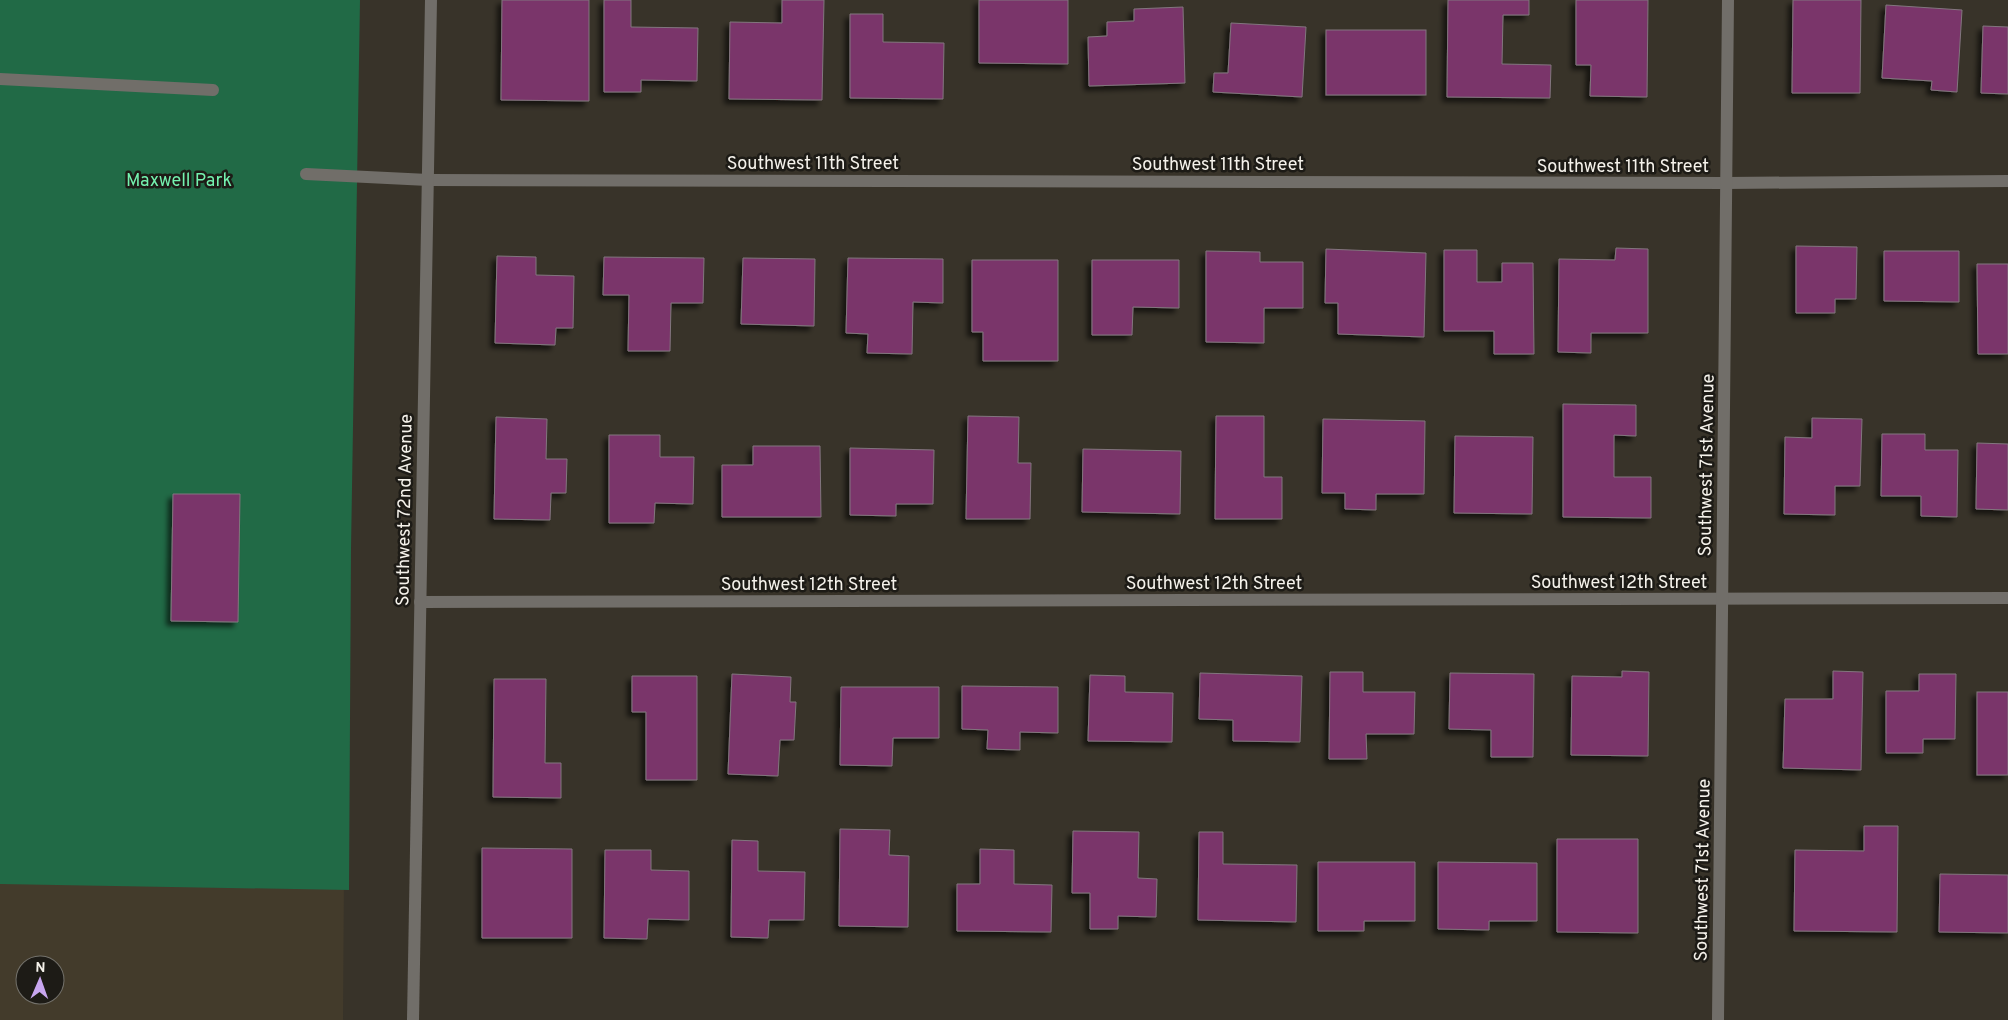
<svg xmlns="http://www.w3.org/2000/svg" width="2008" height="1020" font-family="Overpass,sans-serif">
  <defs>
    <filter id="shadow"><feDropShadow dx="-4.5" dy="4.5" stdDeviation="2.5" flood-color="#0009"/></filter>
  </defs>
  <rect width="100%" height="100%" fill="#383329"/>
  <!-- built -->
  <path fill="#433b2b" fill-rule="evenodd" d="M0 872 344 875 343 1020H0ZM25 965H55V995H25Z"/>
  <!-- green -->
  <polygon fill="#216a46" points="0,0 360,0 351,549 349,890 0,884"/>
  <!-- building -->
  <g fill="#7a356a" stroke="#82767e" filter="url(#shadow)">
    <polygon points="502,0 589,0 589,101 501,100"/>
    <polygon points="604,0 631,0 631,27 698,28 697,81 641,80 641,92 604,92"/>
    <polygon points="782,0 824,0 822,100 729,99 730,22 782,23"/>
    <polygon points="979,0 1068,0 1068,64 979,63"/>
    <polygon points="1448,0 1529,0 1529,15 1503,15 1502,64 1551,65 1550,98 1447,97"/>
    <polygon points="1576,0 1648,0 1647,97 1590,96 1591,65 1576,65"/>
    <polygon points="1793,0 1861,0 1860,93 1792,93"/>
    <polygon points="1886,5 1962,10 1957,92 1931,90 1932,81 1882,78"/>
    <polygon points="1183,7 1185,83 1089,86 1088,37 1107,36 1107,22 1134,21 1134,9"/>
    <polygon points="850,14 883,14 883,42 944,43 943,99 850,98"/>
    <polygon points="1231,23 1306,27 1302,97 1213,92 1214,73 1228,73"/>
    <polygon points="1983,26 2008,27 2008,94 1981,93"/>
    <rect x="1326" y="30" width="100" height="65"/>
    <polygon points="1796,246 1857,247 1856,299 1835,299 1835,313 1796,313"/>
    <polygon points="1616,248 1648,249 1648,333 1591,333 1591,353 1558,352 1559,259 1615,260"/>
    <polygon points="1326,249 1426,253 1424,337 1338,334 1338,303 1325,303"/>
    <polygon points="1444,250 1477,250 1477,282 1502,282 1502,263 1533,263 1534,354 1494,354 1494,331 1444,331"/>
    <polygon points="1206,251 1260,252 1260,262 1303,262 1303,308 1264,308 1264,343 1206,342"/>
    <polygon points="1884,251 1959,251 1959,302 1884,301"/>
    <polygon points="497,256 536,257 536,275 574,276 573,328 556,328 555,345 495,343"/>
    <polygon points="604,257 704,258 703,303 671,303 670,351 628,351 629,295 603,295"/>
    <polygon points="743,258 815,259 814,326 741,324"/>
    <polygon points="848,258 943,259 943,303 913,302 912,354 867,353 868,334 846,333"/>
    <polygon points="972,260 1058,260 1058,361 983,361 983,332 972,332"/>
    <polygon points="1092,260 1179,260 1179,308 1133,307 1132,335 1092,335"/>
    <polygon points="1977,264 2008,264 2008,354 1978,354"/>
    <polygon points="1563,404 1636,405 1636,436 1614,435 1614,477 1651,477 1651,518 1563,517"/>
    <polygon points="968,416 1019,417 1018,463 1031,463 1030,519 966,519"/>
    <polygon points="1216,416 1264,416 1264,477 1282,477 1282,519 1215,519"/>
    <polygon points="496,417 547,419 546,459 567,459 566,493 551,493 550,520 494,519"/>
    <polygon points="1812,418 1862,419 1860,486 1835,486 1835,515 1784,514 1785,437 1812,438"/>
    <polygon points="1323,419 1425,421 1424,494 1376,494 1376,510 1345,509 1345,493 1322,493"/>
    <polygon points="1882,434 1925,434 1925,450 1958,450 1957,517 1921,516 1921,496 1881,496"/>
    <polygon points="609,435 660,435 660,457 694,457 693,504 655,503 654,523 609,523"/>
    <polygon points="1455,436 1533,437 1532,514 1454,513"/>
    <polygon points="1977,443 2008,444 2008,510 1976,509"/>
    <polygon points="753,446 820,446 821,517 722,517 722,465 753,465"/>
    <polygon points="850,448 934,450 933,504 896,504 896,516 850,515"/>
    <polygon points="1083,449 1181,451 1180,514 1082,512"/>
    <polygon points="173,494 240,494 238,622 171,621"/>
    <polygon points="1622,671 1649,672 1648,756 1571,755 1572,676 1622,677"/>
    <polygon points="1833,671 1863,672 1861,770 1783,768 1785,699 1833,699"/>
    <polygon points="1330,672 1363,672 1363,692 1415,692 1414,734 1366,734 1367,759 1329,759"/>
    <polygon points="1200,673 1302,676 1300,742 1233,741 1233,720 1199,719"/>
    <polygon points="1450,673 1534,674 1533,757 1491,757 1491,730 1449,729"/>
    <polygon points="732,674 791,677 790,702 796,702 794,740 780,740 778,776 728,774"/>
    <polygon points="1919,674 1956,674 1955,739 1923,739 1923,753 1886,753 1886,691 1919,691"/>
    <polygon points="1090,675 1125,676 1125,692 1173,693 1172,742 1088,741"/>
    <polygon points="632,676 697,676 697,780 646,780 646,712 632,712"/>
    <polygon points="494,679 546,679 545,763 561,763 561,798 493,797"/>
    <polygon points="962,686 1058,687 1058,733 1020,732 1020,750 987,749 988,730 962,729"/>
    <polygon points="841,687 939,687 939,738 893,738 892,766 840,765"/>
    <rect x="1977" y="692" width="31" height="83"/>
    <polygon points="1864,826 1898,826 1897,932 1794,931 1795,850 1864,851"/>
    <polygon points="840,829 890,830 889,855 909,856 908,927 839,926"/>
    <polygon points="1073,831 1139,832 1138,878 1157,879 1156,917 1118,916 1118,929 1090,929 1090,893 1072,893"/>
    <polygon points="1199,832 1223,832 1223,864 1297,865 1296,922 1198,920"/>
    <polygon points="1557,839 1638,839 1638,933 1557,932"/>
    <polygon points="732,840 758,841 758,871 805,872 804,920 769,920 768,938 731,937"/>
    <polygon points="482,848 572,849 572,938 482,938"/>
    <polygon points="980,849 1014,850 1014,884 1052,885 1051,932 957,931 957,884 980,884"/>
    <polygon points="605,850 651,850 651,870 689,871 689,920 648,919 647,939 604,938"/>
    <polygon points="1318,862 1415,862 1415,921 1364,921 1364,931 1318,931"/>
    <polygon points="1438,862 1537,863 1537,921 1489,921 1489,930 1438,929"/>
    <polygon points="1940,874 2008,875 2008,933 1939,932"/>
  </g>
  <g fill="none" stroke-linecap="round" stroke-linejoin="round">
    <!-- service -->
    <g stroke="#716e69" stroke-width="12">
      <polyline points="0,79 213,90"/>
      <polyline points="306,174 428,180"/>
    </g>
    <!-- minor -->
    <g stroke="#716e69" stroke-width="12">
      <polyline points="428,180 1726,183 2008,181"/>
      <polyline points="420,602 2008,598"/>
      <polyline points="1718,1020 1728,0"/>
    </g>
    <!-- tertiary -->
    <polyline stroke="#716e69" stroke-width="12" points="413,1020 431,0"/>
  </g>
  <g text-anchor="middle" stroke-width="5" stroke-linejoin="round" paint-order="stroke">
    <!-- street labels -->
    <g font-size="18" fill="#f5f2eb" stroke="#1d1b16">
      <text x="813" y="169">Southwest 11th Street</text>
      <text x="1218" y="170">Southwest 11th Street</text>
      <text x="1623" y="172">Southwest 11th Street</text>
      <text transform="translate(1706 465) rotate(-89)" y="6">Southwest 71st Avenue</text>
      <text transform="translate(404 510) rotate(-89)" y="6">Southwest 72nd Avenue</text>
      <text x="1619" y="588">Southwest 12th Street</text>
      <text x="1214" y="589">Southwest 12th Street</text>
      <text x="809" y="590">Southwest 12th Street</text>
      <text transform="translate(1702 870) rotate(-89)" y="6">Southwest 71st Avenue</text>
    </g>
    <!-- park labels -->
    <g font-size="18" fill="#74f2af" stroke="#1d1b16">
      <text x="179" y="186">Maxwell Park</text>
    </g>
  </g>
  <!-- north arrow -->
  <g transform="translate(40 980) rotate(2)"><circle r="24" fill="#1d1b16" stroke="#73716b"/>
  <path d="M0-4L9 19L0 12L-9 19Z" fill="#c8a6ef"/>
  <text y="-8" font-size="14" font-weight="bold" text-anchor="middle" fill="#f5f2eb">N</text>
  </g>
</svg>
